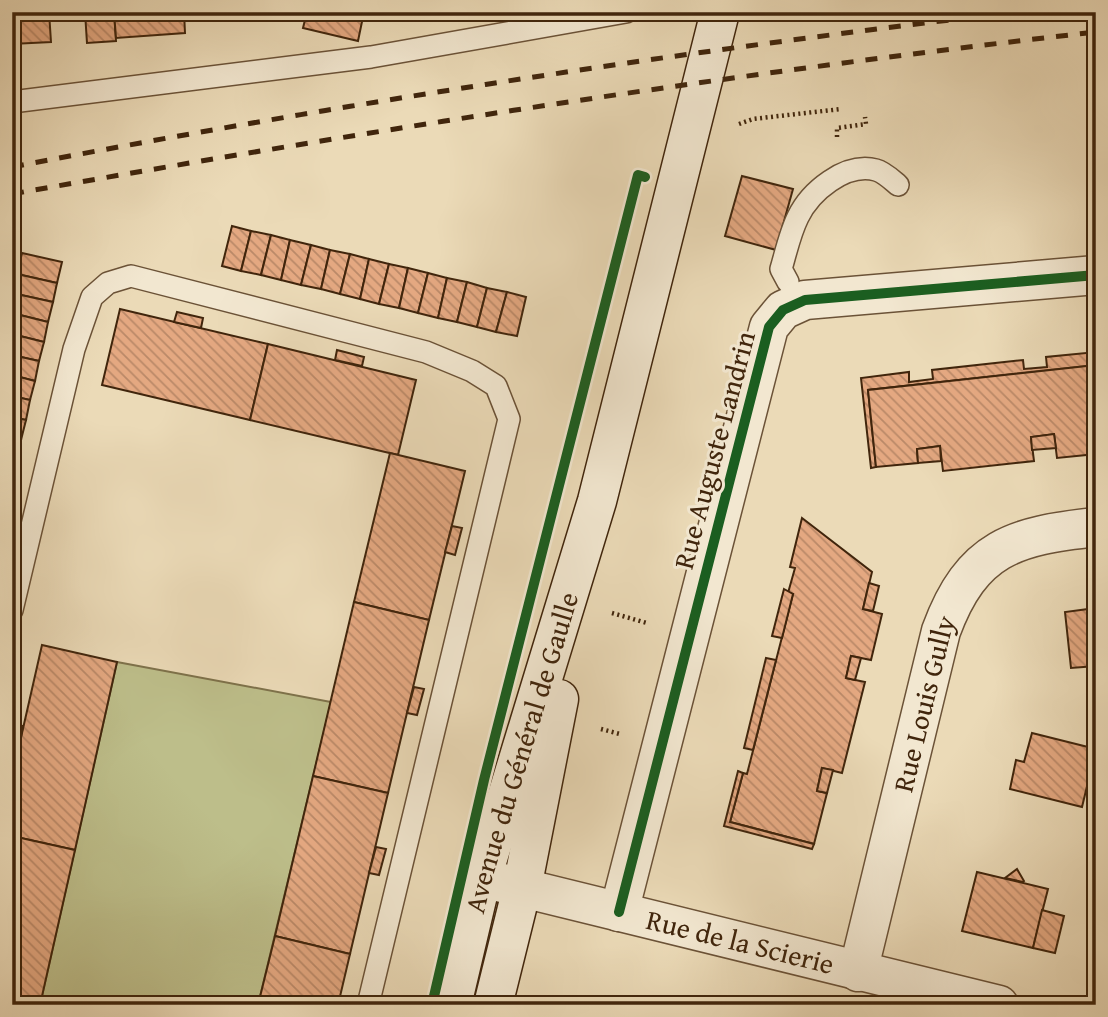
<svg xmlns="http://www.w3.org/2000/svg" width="1108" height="1017" font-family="'Gentium Book Plus',serif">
  <defs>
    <pattern id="building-back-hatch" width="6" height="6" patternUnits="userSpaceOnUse" patternTransform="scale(1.75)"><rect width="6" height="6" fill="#e4a881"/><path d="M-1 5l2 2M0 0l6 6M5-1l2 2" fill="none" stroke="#ba8968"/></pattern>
  </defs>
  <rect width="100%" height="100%" fill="#ebdab7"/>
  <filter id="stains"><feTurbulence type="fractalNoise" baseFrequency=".00286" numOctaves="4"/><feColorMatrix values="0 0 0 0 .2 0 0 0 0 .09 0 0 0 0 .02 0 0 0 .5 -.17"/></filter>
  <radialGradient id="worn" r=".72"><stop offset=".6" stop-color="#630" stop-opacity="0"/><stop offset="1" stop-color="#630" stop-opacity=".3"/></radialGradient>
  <!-- grass -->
  <polygon fill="#bdbe8a" stroke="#7e724b" stroke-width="2" points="117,662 331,702 258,1005 40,1005"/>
  <!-- building -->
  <g fill="url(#building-back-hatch)" stroke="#40250c" stroke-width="2">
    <polygon points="12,12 49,12 51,42 12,44"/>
    <polygon points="85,12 114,12 116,41 87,43"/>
    <polygon points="114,12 184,12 185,33 116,38"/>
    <polygon points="307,12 364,12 358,41 303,28"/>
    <polygon points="742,176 793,189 776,250 725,236"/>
    <polygon points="232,226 251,231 241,271 222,266"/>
    <polygon points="251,231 271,235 261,275 241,271"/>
    <polygon points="271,235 290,240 281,280 261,275"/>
    <polygon points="290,240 311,245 301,285 281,280"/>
    <polygon points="311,245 330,250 321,289 301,285"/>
    <polygon points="330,250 350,254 340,294 321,289"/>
    <polygon points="22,253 62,262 57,283 17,274"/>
    <polygon points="350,254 369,259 360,299 340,294"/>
    <polygon points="369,259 389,264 379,304 360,299"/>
    <polygon points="389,264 408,268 399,308 379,304"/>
    <polygon points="408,268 428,273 418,313 399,308"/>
    <polygon points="428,273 447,278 438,318 418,313"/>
    <polygon points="17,274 57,283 53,302 12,293"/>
    <polygon points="447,278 467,282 457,322 438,318"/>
    <polygon points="467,282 487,288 477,327 457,322"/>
    <polygon points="487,288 507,292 496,332 477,327"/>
    <polygon points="507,292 526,297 517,336 496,332"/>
    <polygon points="12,293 53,302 48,322 12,313"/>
    <polygon points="120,309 268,344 250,420 102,385"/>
    <polygon points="177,312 203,318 201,328 174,322"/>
    <polygon points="12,313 48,322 44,342 12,334"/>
    <polygon points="12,334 44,342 39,361 12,355"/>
    <polygon points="268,344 416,380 398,455 250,420"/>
    <polygon points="337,350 364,357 362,366 335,360"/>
    <polygon points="1096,352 1096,365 868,390 876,467 871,468 861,378 909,372 909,382 933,379 932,370 1023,360 1024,369 1047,367 1046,357"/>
    <polygon points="12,355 39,361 35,381 12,375"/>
    <polygon points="1096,365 1096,454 1057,458 1054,434 1031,437 1034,461 943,471 940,446 917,449 918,463 876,467 868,390"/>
    <polygon points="12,375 35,381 30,400 12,396"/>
    <polygon points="12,396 30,400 26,420 12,417"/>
    <polygon points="12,417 26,420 21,440 12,437"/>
    <polygon points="1054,434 1056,448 1032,450 1031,437"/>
    <polygon points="12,437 21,440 17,459 12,458"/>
    <polygon points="940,446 941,461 918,463 917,449"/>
    <polygon points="390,453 465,471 429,620 354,602"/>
    <polygon points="802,518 872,572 863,609 882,614 871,660 851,656 846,678 865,682 842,773 822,768 817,791 827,793 814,844 730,822 743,773 747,774 793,594 788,593 795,568 790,567"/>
    <polygon points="452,526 462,528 455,555 445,552"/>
    <polygon points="869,583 879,586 873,611 863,609"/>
    <polygon points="784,589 793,594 782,638 772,636"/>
    <polygon points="354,602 429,620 388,793 313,776"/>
    <polygon points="1096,608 1096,666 1071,668 1065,612"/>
    <polygon points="42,645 117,662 75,850 12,836 12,777"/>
    <polygon points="851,656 861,658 855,680 846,678"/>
    <polygon points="766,658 776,660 753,750 744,748"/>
    <polygon points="414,687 424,689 417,715 407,713"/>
    <polygon points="13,724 23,726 18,753 12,752"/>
    <polygon points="1032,733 1096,749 1082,807 1010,789 1016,760 1024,762"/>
    <polygon points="822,768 833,770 827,793 817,791"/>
    <polygon points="738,771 743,773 730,822 814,844 812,849 724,826"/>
    <polygon points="313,776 388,793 350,954 275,936"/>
    <polygon points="12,836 75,850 40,1005 12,1005"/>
    <polygon points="376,847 386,849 379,875 369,873"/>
    <polygon points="1017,869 1024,881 1023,882 1005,878"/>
    <polygon points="977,872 1048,889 1033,948 962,931"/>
    <polygon points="1042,910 1064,916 1055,953 1033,948"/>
    <polygon points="275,936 350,954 338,1005 258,1005"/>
  </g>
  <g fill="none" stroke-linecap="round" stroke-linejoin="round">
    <!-- service casing -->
    <g stroke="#6b5237" stroke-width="24">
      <g id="service">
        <polyline points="12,102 371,57 626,12"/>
        <path d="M788 282 781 269C786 252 790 233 798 217 810 192 845 162 876 170 884 172 892 180 898 185"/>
        <polyline points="12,610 74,349 92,297 108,283 131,276 426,352 472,371 496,386 509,419 368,1005"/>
      </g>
    </g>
    <!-- minor casing -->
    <g stroke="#6b5237" stroke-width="41">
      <g id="minor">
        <path id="s1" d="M482 878 999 1005"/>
        <polyline points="619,912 769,327 783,310 805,300 1096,275"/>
        <path id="s2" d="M858 972 941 631C972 547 1014 536 1096 527"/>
      </g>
    </g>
    <!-- secondary casing -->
    <g stroke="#40250c" stroke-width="41">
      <g id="secondary">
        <path id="s3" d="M452 1005 482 878 597 501 720 12"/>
        <polyline points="493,1005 522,888 559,699"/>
      </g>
    </g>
    <!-- path -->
    <g stroke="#40250c" stroke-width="4.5" stroke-dasharray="2 3.5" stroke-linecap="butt">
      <polyline points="790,16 791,12"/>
      <polyline points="739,124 753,119 841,109"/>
      <polyline points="837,137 837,128 866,124 865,117"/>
      <polyline points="612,613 647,623"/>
      <polyline points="601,729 620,734"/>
    </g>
    <!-- service -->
    <use href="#service" stroke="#f2e7d0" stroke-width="21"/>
    <!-- minor -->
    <use href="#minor" stroke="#f2e7d0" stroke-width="38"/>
    <!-- secondary -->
    <use href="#secondary" stroke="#f2e7d0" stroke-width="38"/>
    <!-- rail -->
    <g stroke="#40250c" stroke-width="5" stroke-dasharray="12 12" stroke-linecap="butt">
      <path d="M12 167C345 103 681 51 1017 12"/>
      <path d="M12 194C372 130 732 73 1096 32"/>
    </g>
    <!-- cycleway casing -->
    <g stroke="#f2e7d0" stroke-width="15">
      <g id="cycleway">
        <polyline points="619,912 769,327 783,310 805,300 1096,275"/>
        <polyline points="432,1005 484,780 638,175 645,177"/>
      </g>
    </g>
    <!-- cycleway -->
    <use href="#cycleway" stroke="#1b5e20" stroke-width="10"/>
  </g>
  <g text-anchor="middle" stroke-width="6" stroke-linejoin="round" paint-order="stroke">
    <!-- street labels -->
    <g font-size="28" fill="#40250c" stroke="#f2e7d0">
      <text transform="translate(714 450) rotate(-75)" y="10">Rue Auguste Landrin</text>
      <text dy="10" stroke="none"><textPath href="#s2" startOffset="276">Rue Louis Gully</textPath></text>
      <text dy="10" stroke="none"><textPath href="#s3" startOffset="262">Avenue du Général de Gaulle</textPath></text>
      <text dy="10" stroke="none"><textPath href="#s1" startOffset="266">Rue de la Scierie</textPath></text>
    </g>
  </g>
  <!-- margin -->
  <rect width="1108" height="1017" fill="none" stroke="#ebdab7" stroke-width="42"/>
  <rect x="14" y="14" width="1080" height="989" fill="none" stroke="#40250c" stroke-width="3.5"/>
  <rect x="21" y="21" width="1066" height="975" fill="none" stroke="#40250c" stroke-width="2"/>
  <rect width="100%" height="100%" filter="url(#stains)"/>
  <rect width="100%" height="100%" fill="url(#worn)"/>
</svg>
